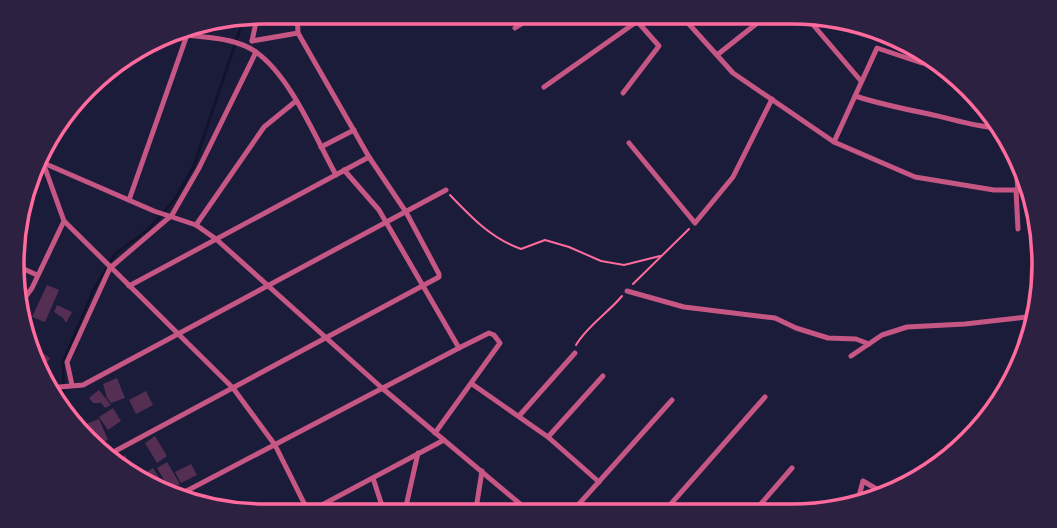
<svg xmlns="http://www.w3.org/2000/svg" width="1057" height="528" font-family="Merriweather,serif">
  <rect width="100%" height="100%" fill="#1b1b3a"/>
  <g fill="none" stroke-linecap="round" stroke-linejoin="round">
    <!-- stream -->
    <polyline stroke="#12122b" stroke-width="2.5" points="61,407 64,399 63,362 94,289 115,254 149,229 175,199 193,168 245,15"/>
  </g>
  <!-- building -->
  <g fill="#542f53">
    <polygon points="47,285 59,290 45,322 32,317"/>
    <polygon points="57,305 72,312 66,323 63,318 54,312"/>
    <polygon points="38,350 50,358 38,375 33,358"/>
    <polygon points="117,378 125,398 111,403 107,398 103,384"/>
    <polygon points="99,390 111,405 105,408 101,403 93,403 89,398"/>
    <polygon points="146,391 153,405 136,414 129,400"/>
    <polygon points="113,408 121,421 108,430 99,417"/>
    <polygon points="99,419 108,440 95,445 86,424"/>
    <polygon points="155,436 167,456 157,463 145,443"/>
    <polygon points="125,455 134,472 131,474 110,457 114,456 116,459"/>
    <polygon points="167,462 180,484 170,490 157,468"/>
    <polygon points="191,464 197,475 181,483 175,472"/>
    <polygon points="153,468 161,481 150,488 140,477"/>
  </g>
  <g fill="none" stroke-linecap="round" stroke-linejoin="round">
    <!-- path -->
    <g stroke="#ff6b9d" stroke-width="2">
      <path d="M450 195C472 218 491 238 521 249L545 240 569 247 601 261 624 265 660 256"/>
      <polyline points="633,284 689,229"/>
      <path d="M576 345C587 326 608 313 622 296"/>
    </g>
    <!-- minor -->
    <g stroke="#c65784" stroke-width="5">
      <polyline points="679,13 733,73 834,142 915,177 994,190 1032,190"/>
      <polyline points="803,13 861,81"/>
      <polyline points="515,28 539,13"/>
      <path d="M187 35C210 38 236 38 256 52 291 77 315 137 336 175"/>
      <polyline points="252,41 298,33"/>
      <polyline points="252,41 258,13"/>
      <polyline points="717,55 770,13"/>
      <polyline points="544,87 649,13"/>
      <polyline points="623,93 659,46 637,21"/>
      <path d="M855 96C880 104 904 109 929 114 953 119 975 127 999 128"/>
      <polyline points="834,142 877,48 922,63 938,64"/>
      <polyline points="629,143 695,223 733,177 772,99"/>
      <polyline points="321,147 354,130"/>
      <polyline points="1015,155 1018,190"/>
      <polyline points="41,157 64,221 233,388 275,445 310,515"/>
      <polyline points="39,161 154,211 196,225 216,239 382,388 532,514"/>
      <polyline points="344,170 379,210 459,348"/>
      <polyline points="1016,190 1018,229"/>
      <polyline points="129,200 187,35 186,25"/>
      <polyline points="196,225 264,127 296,101"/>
      <polyline points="15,265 37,275"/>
      <polyline points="129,286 369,157"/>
      <polyline points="627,291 684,307 775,318 796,328 828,338 856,339 869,344"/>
      <polyline points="18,307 32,288 64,221"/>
      <polyline points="851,356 882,335 907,327 965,324 1035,316"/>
      <polyline points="472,384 548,437 599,482"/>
      <polyline points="72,385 67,362 110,268 172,215 199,168 256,52"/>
      <polyline points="47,388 83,385 446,190"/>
      <polyline points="519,416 575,353"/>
      <polyline points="548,437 603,376"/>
      <polyline points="106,456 439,277 439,274 406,212 369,157 298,33 297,12"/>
      <polyline points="373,478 385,515"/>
      <polyline points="177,496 459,348 489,333 494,335 500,343 435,433"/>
      <polyline points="858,500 863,481 880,491"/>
      <polyline points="570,514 672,400"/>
      <polyline points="662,514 765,397"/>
      <polyline points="752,514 792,468"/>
      <polyline points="303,515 444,440"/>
      <polyline points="404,515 418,453"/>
      <polyline points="475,515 482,471"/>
    </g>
  </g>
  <!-- crop -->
  <path d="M0 0H1057V528H0ZM264 24H792A240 240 0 0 1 1032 264V264A240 240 0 0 1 792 504H264A240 240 0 0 1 24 264V264A240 240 0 0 1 264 24Z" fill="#2d2142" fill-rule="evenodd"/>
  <path fill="none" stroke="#ff6b9d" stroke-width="3.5" d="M264 24H792A240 240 0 0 1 1032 264V264A240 240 0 0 1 792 504H264A240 240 0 0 1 24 264V264A240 240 0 0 1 264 24Z"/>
</svg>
